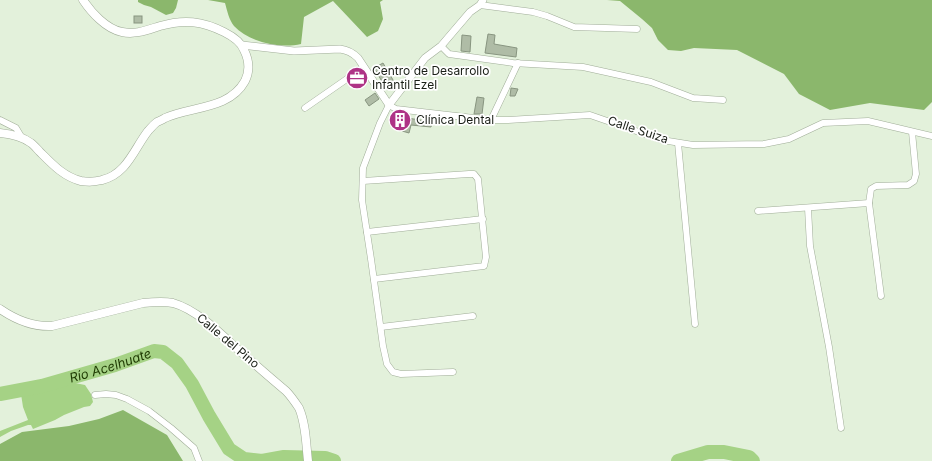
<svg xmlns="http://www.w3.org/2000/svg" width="932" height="461" font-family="Inter,sans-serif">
  <rect width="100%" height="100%" fill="#e3f1db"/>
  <!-- forest -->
  <g fill="#8bb76c">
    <polygon points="138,0 178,0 176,8 173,13 166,15 151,7 144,5 138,2"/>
    <path d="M208 0H383L380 2 383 19 378 31 367 37 333 1 304 17 301 44C280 49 249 42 234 26 229 20 227 10 225 3Z"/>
    <polygon points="607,0 932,0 932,102 924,110 870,103 830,110 799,94 784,74 737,50 694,48 681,51 668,50 658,40 652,28 642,19 620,1"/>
    <polygon points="123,410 167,435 183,461 0,461 0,444 22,432 69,426 99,419"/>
  </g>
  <!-- water -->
  <polygon fill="#a5d285" points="70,382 85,385 91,394 93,402 90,406 84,407 64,415 55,420 33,429 31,425 28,425 11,431 0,437 0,431 28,420 23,407 21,394 33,393 60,384"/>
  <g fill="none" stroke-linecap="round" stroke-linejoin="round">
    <!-- river -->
    <g stroke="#a5d285" stroke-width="14">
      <path id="s1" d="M0 394 42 386 115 365 154 351 163 352 177 363 192 384 209 416 229 449 244 459 262 461"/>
      <polyline points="262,461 284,457 325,458 334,461"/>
      <polyline points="678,461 708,452 724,452 749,457 753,461"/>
    </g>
  </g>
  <!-- building -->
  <g fill="#afbca6" stroke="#889580">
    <rect x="134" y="16" width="8" height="7"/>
    <polygon points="488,34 495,35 494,44 517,48 516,57 485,53"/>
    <polygon points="462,35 471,36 470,52 461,51"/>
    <polygon points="383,63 396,85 387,90 374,68"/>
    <polygon points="511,88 518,89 515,96 510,96"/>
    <polygon points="375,93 379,99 369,106 365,100"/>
    <polygon points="477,97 484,98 482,114 474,114"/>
    <polygon points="407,118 427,121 427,122 432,123 431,127 411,125 409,133 402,131 404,120"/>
  </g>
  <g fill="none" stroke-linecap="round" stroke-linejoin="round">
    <!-- minor casing -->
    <g stroke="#a0ad98" stroke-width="7">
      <g id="minor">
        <polyline points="480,5 533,12 547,16 574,27 637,29"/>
        <polyline points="441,46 449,54 513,63 583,67 651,82 693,98 723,100"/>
        <polyline points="305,108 364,67"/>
        <polyline points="0,120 16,128 22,138"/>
        <polyline points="491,120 518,63"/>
        <polyline points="678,143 695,324"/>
        <polyline points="363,181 469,174 474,174 478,179 486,257 484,266 374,279"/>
        <polyline points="808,208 810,246 829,347 841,428"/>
        <polyline points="758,211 869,203"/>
        <polyline points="367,232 483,219"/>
        <polyline points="881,296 869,203 871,189 876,186 908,185 914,181 916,174 912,132"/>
        <polyline points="381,327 473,316"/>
        <polyline points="453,372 401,374 393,372 387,364 383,346 371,259 362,200 363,168 380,123 389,105 396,109 491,120 508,120 590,115 662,140 693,145 764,144 789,139 823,123 868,121 932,136"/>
        <polyline points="95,395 106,394 116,395 127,399 149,411 171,428 194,448 199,461"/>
      </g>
    </g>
    <!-- tertiary casing -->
    <g stroke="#a0ad98" stroke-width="8">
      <path id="tertiary" d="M242 45 294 51 340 49C348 50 353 53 358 58L389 105 425 58 441 46 470 12 480 5 483 0"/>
    </g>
    <!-- secondary casing -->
    <g stroke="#a0ad98" stroke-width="9">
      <g id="secondary">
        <path d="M0 133C10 134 23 137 31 143 34 145 37 149 40 152 52 164 64 177 81 181 88 182 95 182 102 180 127 174 134 149 148 131 151 128 153 125 157 122 159 121 162 120 165 118 191 106 229 110 245 81 250 71 249 60 244 50 241 42 232 36 224 32 202 21 184 19 160 26 147 30 135 35 122 32 106 29 91 12 83 0"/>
        <path d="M0 309C16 320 32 327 52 326L143 303C153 302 163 301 173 303 195 309 218 331 234 346 251 361 268 376 286 391 291 396 295 402 299 408 306 424 306 444 308 461"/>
      </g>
    </g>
    <!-- minor -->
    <use href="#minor" stroke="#fff" stroke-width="6"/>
    <!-- tertiary -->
    <use href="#tertiary" stroke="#fff" stroke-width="7"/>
    <!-- secondary -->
    <use href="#secondary" stroke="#fff" stroke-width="8"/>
  </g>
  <!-- icons -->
  <defs>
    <g id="office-disc" transform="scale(1.15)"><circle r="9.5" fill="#ae3386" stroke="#fff"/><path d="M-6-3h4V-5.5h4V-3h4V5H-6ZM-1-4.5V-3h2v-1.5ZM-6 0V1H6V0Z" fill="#fff"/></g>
    <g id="building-disc" transform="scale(1.15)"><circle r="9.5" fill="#ae3386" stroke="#fff"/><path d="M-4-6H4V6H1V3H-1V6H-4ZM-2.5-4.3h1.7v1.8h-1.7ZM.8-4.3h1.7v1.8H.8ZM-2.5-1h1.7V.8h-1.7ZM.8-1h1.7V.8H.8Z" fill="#fff"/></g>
  </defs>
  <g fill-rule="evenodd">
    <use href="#office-disc" x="357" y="78"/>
    <use href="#building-disc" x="400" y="120"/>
  </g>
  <g text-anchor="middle" stroke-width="3.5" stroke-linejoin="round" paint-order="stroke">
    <!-- poi labels -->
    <g font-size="12" fill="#191e16" stroke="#fff" text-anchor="start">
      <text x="372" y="75">Centro de Desarrollo<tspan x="372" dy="14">Infantil Ezel</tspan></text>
      <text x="416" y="124">Clínica Dental</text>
    </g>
    <!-- street labels -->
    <g font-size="12" fill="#191e16" stroke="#fff">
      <text transform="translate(638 130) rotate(18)" y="4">Calle Suiza</text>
      <text transform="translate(228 341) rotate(40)" y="4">Calle del Pino</text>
    </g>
    <!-- water labels -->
    <g font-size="13" font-style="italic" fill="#1e3a02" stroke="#fff">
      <text dy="5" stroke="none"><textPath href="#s1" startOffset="114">Río Acelhuate</textPath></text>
    </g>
  </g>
</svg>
